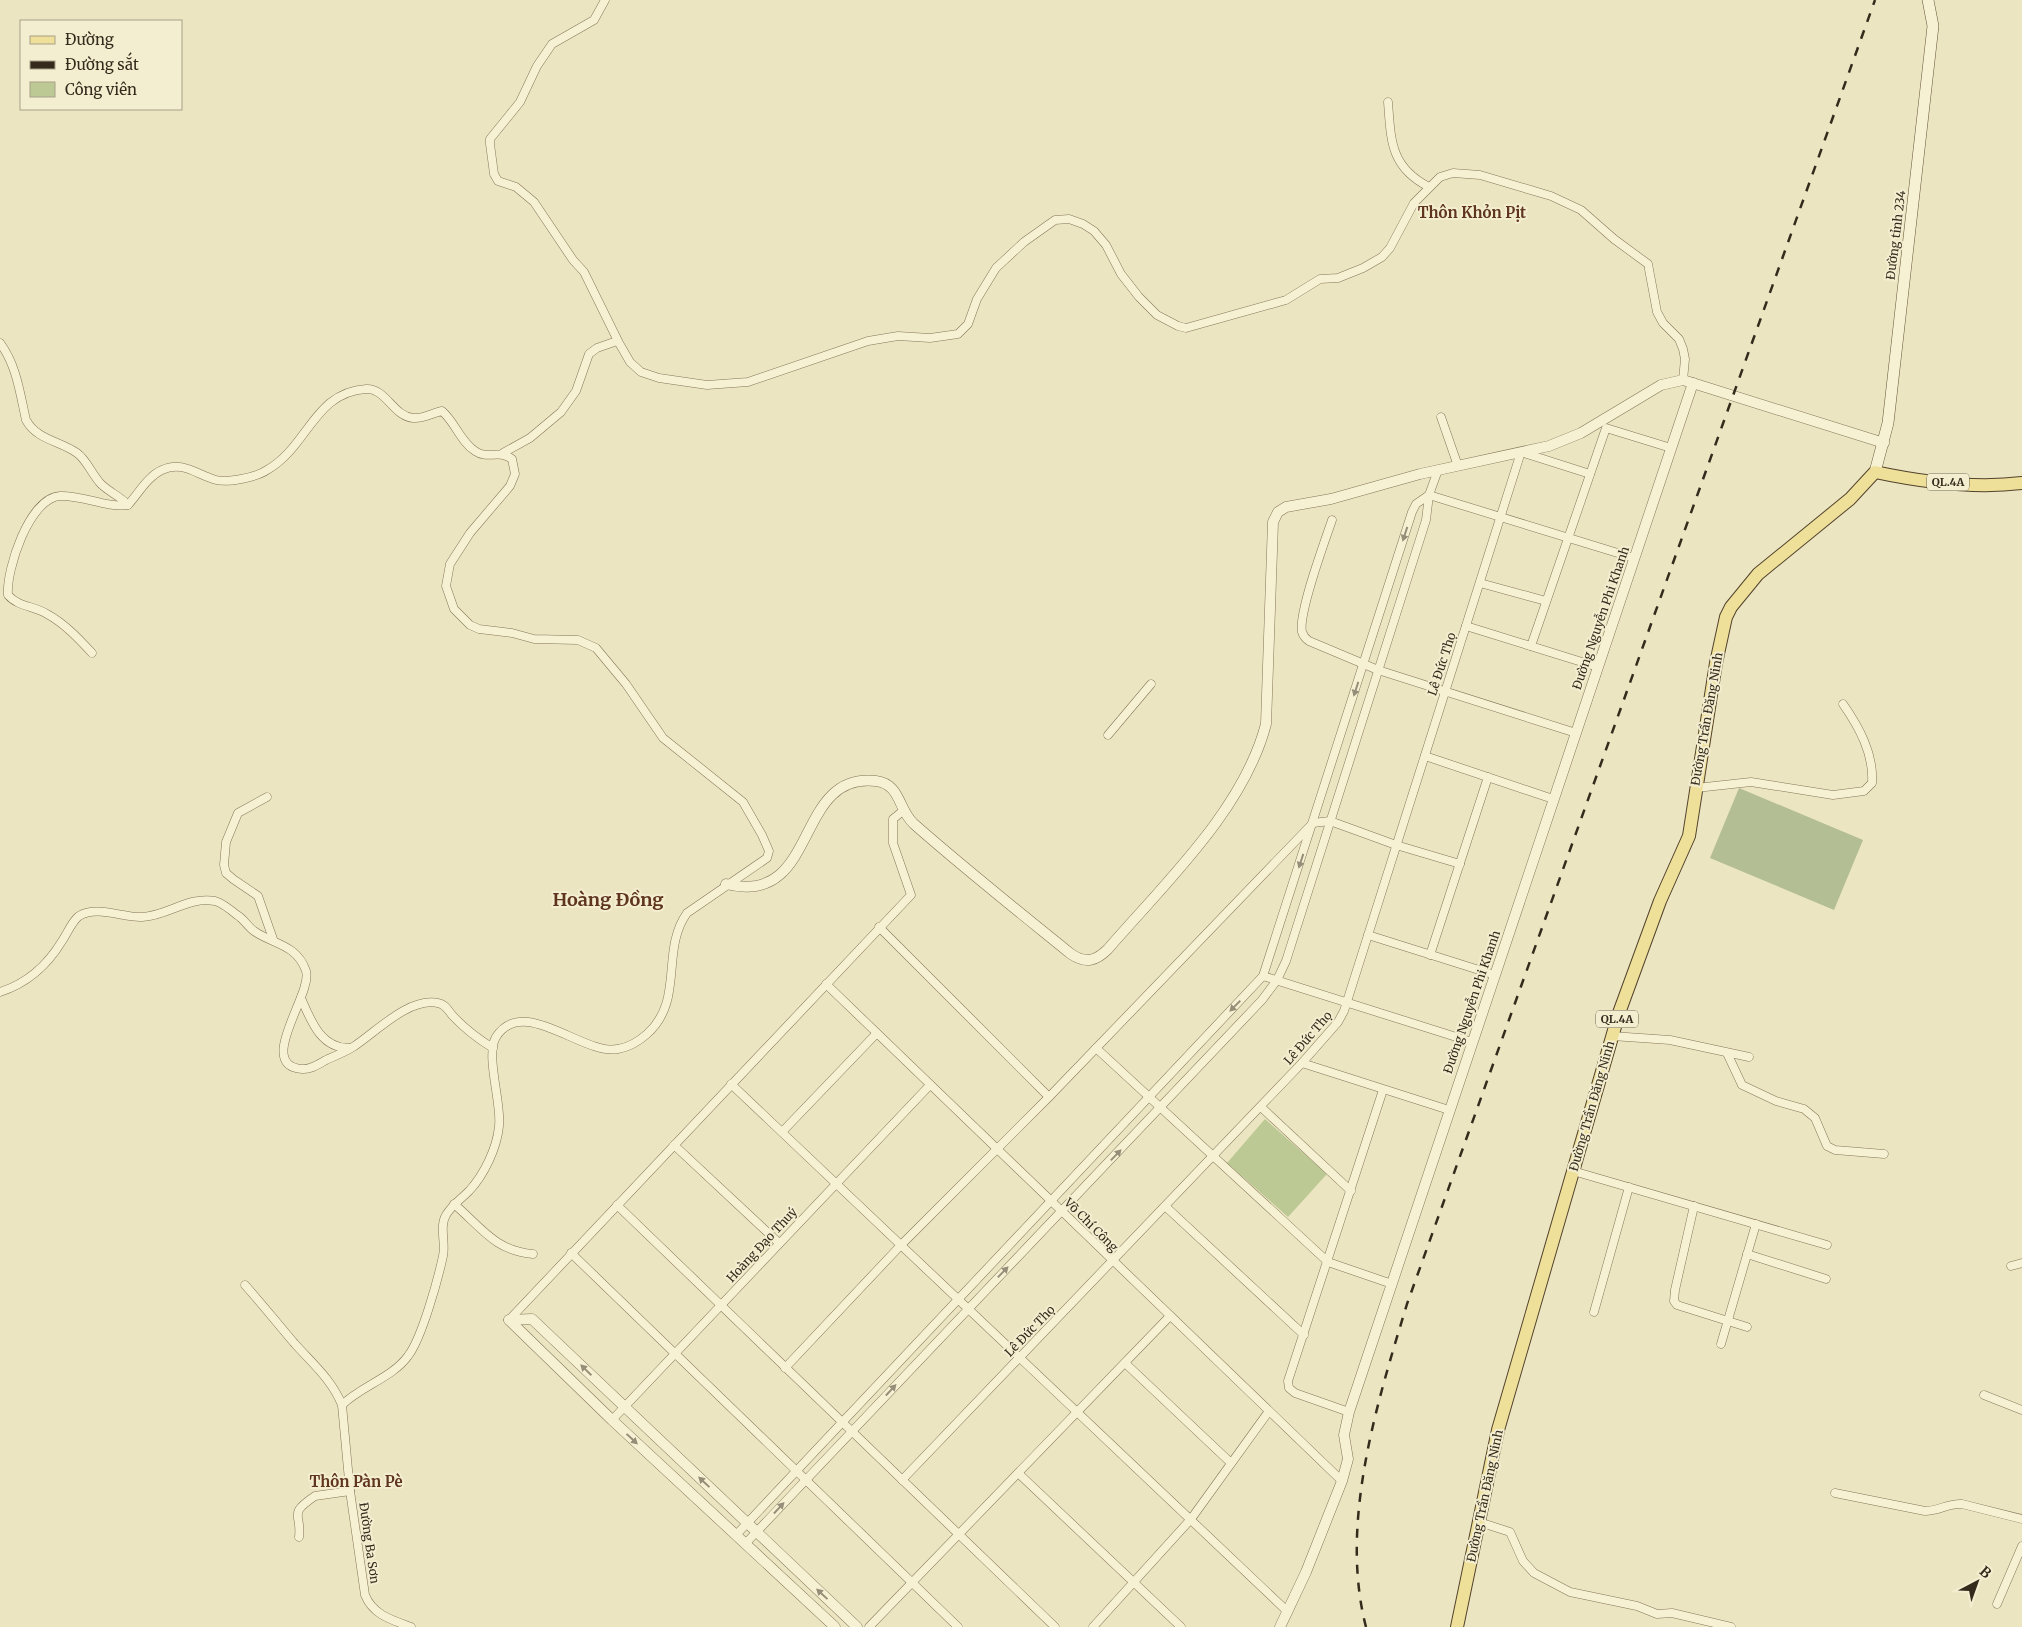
<svg xmlns="http://www.w3.org/2000/svg" width="2022" height="1627" font-family="Merriweather,serif">
  <rect width="100%" height="100%" fill="#ece5c1"/>
  <!-- green -->
  <polygon fill="#bcc995" points="1265,1119 1327,1174 1288,1217 1227,1163"/>
  <!-- cemetery -->
  <polygon fill="#b3be94" points="1739,788 1863,840 1834,910 1710,858"/>
  <g fill="none" stroke-linecap="round" stroke-linejoin="round">
    <!-- minor casing -->
    <g stroke="#847659" stroke-width="9">
      <g id="minor">
        <polyline points="605,0 594,20 552,44 537,66 520,102 490,139 490,144 494,174 498,181 516,187 534,202 573,260 584,272 619,343 630,362 641,372 659,378 707,385 748,382 868,341 898,336 930,338 958,334 968,324 977,299 996,268 1024,242 1055,220 1069,219 1083,224 1094,231 1106,245 1121,274 1139,297 1157,315 1178,326 1186,328 1286,300 1320,279 1338,278 1363,268 1382,257 1390,248 1414,203 1440,177 1453,173 1480,175 1551,196 1581,210 1614,239 1648,264 1657,312 1663,323 1679,339 1683,349 1685,359 1683,380"/>
        <path d="M1388 102C1391 140 1390 167 1429 187"/>
        <path d="M0 343C17 366 20 394 26 420 37 440 60 441 77 453 87 460 92 475 101 484 109 492 120 496 128 505"/>
        <polyline points="1441,417 1458,466"/>
        <polyline points="503,453 530,438 561,412 576,391 589,354 597,348 617,341"/>
        <polyline points="1429,495 1634,558"/>
        <path d="M1332 520C1325 541 1298 613 1302 632 1303 635 1306 639 1309 641L1378 670 1576 733"/>
        <polyline points="1480,583 1546,601"/>
        <polyline points="1466,626 1598,667"/>
        <polyline points="1531,646 1606,428 1671,448"/>
        <path d="M92 653C79 639 64 623 47 614 35 606 18 607 8 595 6 570 29 498 60 496 83 495 105 508 128 505 138 494 148 476 162 470 182 460 197 475 216 480 228 483 257 477 267 470 308 447 314 392 366 389 386 388 393 416 413 418 424 419 432 413 442 411 455 422 460 441 475 451 488 460 498 449 512 459L515 474 510 486 470 533 450 564 446 586 454 609 470 625 479 629 512 633 534 639 578 640 596 648 626 684 663 738 743 802 762 835 769 851 767 858 687 913C660 951 685 1000 647 1034 638 1042 630 1047 618 1049 583 1056 523 994 496 1037 485 1055 502 1104 499 1126 497 1148 484 1175 469 1191 461 1199 452 1205 446 1215 439 1227 446 1243 443 1256 438 1279 422 1338 408 1356 392 1378 361 1386 342 1405"/>
        <polyline points="1108,735 1151,684"/>
        <polyline points="1425,756 1553,799"/>
        <path d="M1696 788 1751 782 1833 795 1864 791 1872 783C1874 754 1859 727 1843 704"/>
        <polyline points="267,797 238,813 226,842 224,865 226,873 233,879 258,896 273,939"/>
        <polyline points="879,927 1049,1097"/>
        <polyline points="1368,935 1495,975"/>
        <polyline points="1430,955 1488,777"/>
        <polyline points="1263,976 1472,1042"/>
        <polyline points="826,984 1342,1481"/>
        <path d="M0 992C28 983 47 966 62 941 67 934 72 921 79 916 97 905 123 918 142 917 168 916 188 896 215 901 222 903 231 910 237 915 244 919 247 926 254 931 272 944 297 944 306 971 313 994 255 1065 302 1069 310 1070 319 1064 326 1060 335 1056 345 1052 353 1047 376 1032 409 997 438 1003 445 1004 448 1010 452 1015 464 1028 478 1039 493 1048"/>
        <path d="M301 998C311 1021 321 1049 350 1048"/>
        <polyline points="1612,1036 1670,1040 1749,1057"/>
        <polyline points="1096,1048 1328,1262 1392,1284"/>
        <polyline points="1727,1053 1742,1085 1776,1101 1804,1109 1815,1118 1827,1146 1835,1150 1884,1154"/>
        <polyline points="1302,1063 1449,1110"/>
        <polyline points="731,1084 1288,1612"/>
        <polyline points="1261,1107 1351,1191"/>
        <polyline points="782,1132 876,1034"/>
        <polyline points="674,1145 779,1243"/>
        <polyline points="1573,1171 1827,1245"/>
        <path d="M454 1204C481 1227 495 1251 533 1254"/>
        <polyline points="617,1205 1055,1627"/>
        <polyline points="1165,1206 1304,1335"/>
        <polyline points="1694,1206 1675,1290 1674,1301 1677,1305 1747,1327"/>
        <polyline points="571,1253 958,1627"/>
        <polyline points="1747,1254 1826,1279"/>
        <polyline points="2011,1266 2022,1263"/>
        <path d="M245 1285C262 1304 278 1324 295 1344 313 1364 332 1380 342 1405L350 1491 365 1595C373 1615 392 1620 411 1627"/>
        <polyline points="1594,1312 1629,1187"/>
        <polyline points="509,1320 911,895 893,843 893,819 904,810"/>
        <polyline points="1721,1344 1756,1224"/>
        <polyline points="1125,1363 1231,1463"/>
        <polyline points="785,1368 901,1245 1049,1097 1313,823 1330,821 1396,845 1460,864"/>
        <polyline points="1984,1395 2022,1410"/>
        <polyline points="1349,1412 1295,1393 1289,1388 1288,1381 1383,1090"/>
        <polyline points="612,1420 930,1085"/>
        <polyline points="1018,1473 1181,1627"/>
        <polyline points="902,1480 1302,1063 1338,1022 1344,1011 1521,452 1590,474"/>
        <path d="M1835 1493 1925 1511C1939 1511 1948 1503 1962 1504L2022 1519"/>
        <polyline points="1479,1522 1510,1532 1523,1561 1534,1573 1570,1592 1637,1606 1657,1614 1672,1613 1731,1627"/>
        <polyline points="736,1535 1263,976 1412,512 1416,504 1429,495"/>
        <path d="M299 1537C302 1513 287 1515 315 1496L350 1491"/>
        <polyline points="746,1543 1262,1000 1277,980 1286,961 1426,520 1429,495 1438,470"/>
        <polyline points="1997,1604 2022,1546"/>
        <polyline points="869,1627 1170,1316"/>
        <polyline points="1093,1627 1191,1519 1269,1411"/>
      </g>
    </g>
    <!-- tertiary casing -->
    <g stroke="#847659" stroke-width="11">
      <g id="tertiary">
        <path d="M726 884C820 908 793 771 876 781 901 784 898 810 914 824 965 869 1018 911 1071 954 1086 964 1096 961 1108 949 1165 883 1244 809 1266 724L1273 522 1278 512 1286 507 1331 499 1420 474 1549 446 1581 433 1661 385 1683 380 1884 443"/>
        <polyline points="509,1320 532,1319 857,1627"/>
        <polyline points="509,1320 612,1420 835,1627"/>
        <polyline points="1280,1627 1306,1572 1342,1481 1348,1459 1344,1435 1349,1412 1693,383"/>
      </g>
    </g>
    <!-- secondary casing -->
    <g stroke="#66573c" stroke-width="12">
      <polyline id="secondary" points="1875,472 1888,423 1933,26 1928,0"/>
    </g>
    <!-- primary casing -->
    <g stroke="#52432d" stroke-width="14">
      <path id="primary" d="M1457 1627 1498 1430 1619 1013 1660 901 1689 836 1716 663 1726 617 1731 607 1758 574 1850 499 1875 472C1922 482 1975 489 2022 483"/>
    </g>
    <!-- minor -->
    <use href="#minor" stroke="#f7f1d3" stroke-width="8"/>
    <!-- tertiary -->
    <use href="#tertiary" stroke="#f7f1d3" stroke-width="10"/>
    <!-- secondary -->
    <use href="#secondary" stroke="#f7f1d3" stroke-width="11"/>
    <!-- primary -->
    <use href="#primary" stroke="#eedf99" stroke-width="12"/>
    <!-- rail -->
    <path stroke="#342b1d" stroke-width="2.5" stroke-dasharray="9 9" stroke-linecap="butt" d="M1366 1627C1339 1523 1377 1403 1407 1304L1875 0"/>
  </g>
  <!-- one-way arrows -->
  <defs><path id="oneway-solid" d="M-6-.8H1V-3.2L6.5 0L1 3.2V.8H-6Z" transform="scale(1.25)"/></defs>
  <g fill="#968e78">
    <use href="#oneway-solid" transform="translate(1405 534) rotate(108)"/>
    <use href="#oneway-solid" transform="translate(1356 689) rotate(108)"/>
    <use href="#oneway-solid" transform="translate(1301 861) rotate(108)"/>
    <use href="#oneway-solid" transform="translate(1235 1006) rotate(135)"/>
    <use href="#oneway-solid" transform="translate(1116 1155) rotate(-46)"/>
    <use href="#oneway-solid" transform="translate(1003 1272) rotate(-46)"/>
    <use href="#oneway-solid" transform="translate(586 1370) rotate(-136)"/>
    <use href="#oneway-solid" transform="translate(891 1390) rotate(-47)"/>
    <use href="#oneway-solid" transform="translate(632 1439) rotate(43)"/>
    <use href="#oneway-solid" transform="translate(704 1482) rotate(-137)"/>
    <use href="#oneway-solid" transform="translate(779 1508) rotate(-47)"/>
    <use href="#oneway-solid" transform="translate(822 1594) rotate(-137)"/>
  </g>
  <g text-anchor="middle" stroke-width="4" stroke-linejoin="round" paint-order="stroke">
    <!-- shield labels -->
    <g fill="#f4eed0" stroke="#6e6653" stroke-width="1">
      <rect x="1927" y="473.5" width="42" height="17" rx="4"/>
      <rect x="1596" y="1010.5" width="42" height="17" rx="4"/>
    </g>
    <g font-size="11" font-weight="bold" fill="#342b1d">
      <text x="1948" y="486">QL.4A</text>
      <text x="1617" y="1023">QL.4A</text>
    </g>
    <!-- street labels -->
    <g font-size="12" fill="#342b1d" stroke="#f4eed0">
      <text transform="translate(1896 235) rotate(-83)" y="4">Đường tỉnh 234</text>
      <text transform="translate(1601 618) rotate(-71)" y="4">Đường Nguyễn Phi Khanh</text>
      <text transform="translate(1442 664) rotate(-72)" y="4">Lê Đức Thọ</text>
      <text transform="translate(1707 719) rotate(-80)" y="4">Đường Trần Đăng Ninh</text>
      <text transform="translate(1472 1002) rotate(-71)" y="4">Đường Nguyễn Phi Khanh</text>
      <text transform="translate(1308 1038) rotate(-49)" y="4">Lê Đức Thọ</text>
      <text transform="translate(1592 1106) rotate(-74)" y="4">Đường Trần Đăng Ninh</text>
      <text transform="translate(1091 1225) rotate(45)" y="4">Võ Chí Công</text>
      <text transform="translate(762 1245) rotate(-47)" y="4">Hoàng Đạo Thuý</text>
      <text transform="translate(1030 1331) rotate(-46)" y="4">Lê Đức Thọ</text>
      <text transform="translate(1485 1496) rotate(-78)" y="4">Đường Trần Đăng Ninh</text>
      <text transform="translate(369 1543) rotate(82)" y="4">Đường Ba Sơn</text>
    </g>
    <!-- quarter labels -->
    <g font-size="15" font-weight="bold" fill="#5f351e" stroke="#f4eed0">
      <text x="1472" y="218">Thôn Khỏn Pịt</text>
      <text x="356" y="1487">Thôn Pàn Pè</text>
    </g>
    <!-- district labels -->
    <g font-size="18" font-weight="bold" fill="#5f351e" stroke="#f4eed0">
      <text x="608" y="906">Hoàng Đồng</text>
    </g>
  </g>
  <!-- legend -->
  <rect x="20" y="20" width="162" height="90" fill="#f4eed0" stroke="#a7a088"/>
  <rect x="30" y="36" width="25" height="8" fill="#eedf99" stroke="#a7a088"/>
  <text x="65" y="45" font-size="15" fill="#342b1d">Đường</text>
  <rect x="30" y="61" width="25" height="8" fill="#342b1d" stroke="#a7a088"/>
  <text x="65" y="70" font-size="15" fill="#342b1d">Đường sắt</text>
  <rect x="30" y="82" width="25" height="15" fill="#bcc995" stroke="#a7a088"/>
  <text x="65" y="95" font-size="15" fill="#342b1d">Công viên</text>
  <!-- north arrow -->
  <g transform="translate(1977 1582) rotate(41)" stroke="#f4eed0" stroke-width="4" paint-order="stroke">
  <path d="M0-4L9 19L0 12L-9 19Z" fill="#342b1d"/>
  <text y="-8" font-size="14" font-weight="bold" text-anchor="middle" fill="#342b1d">B</text>
  </g>
</svg>
